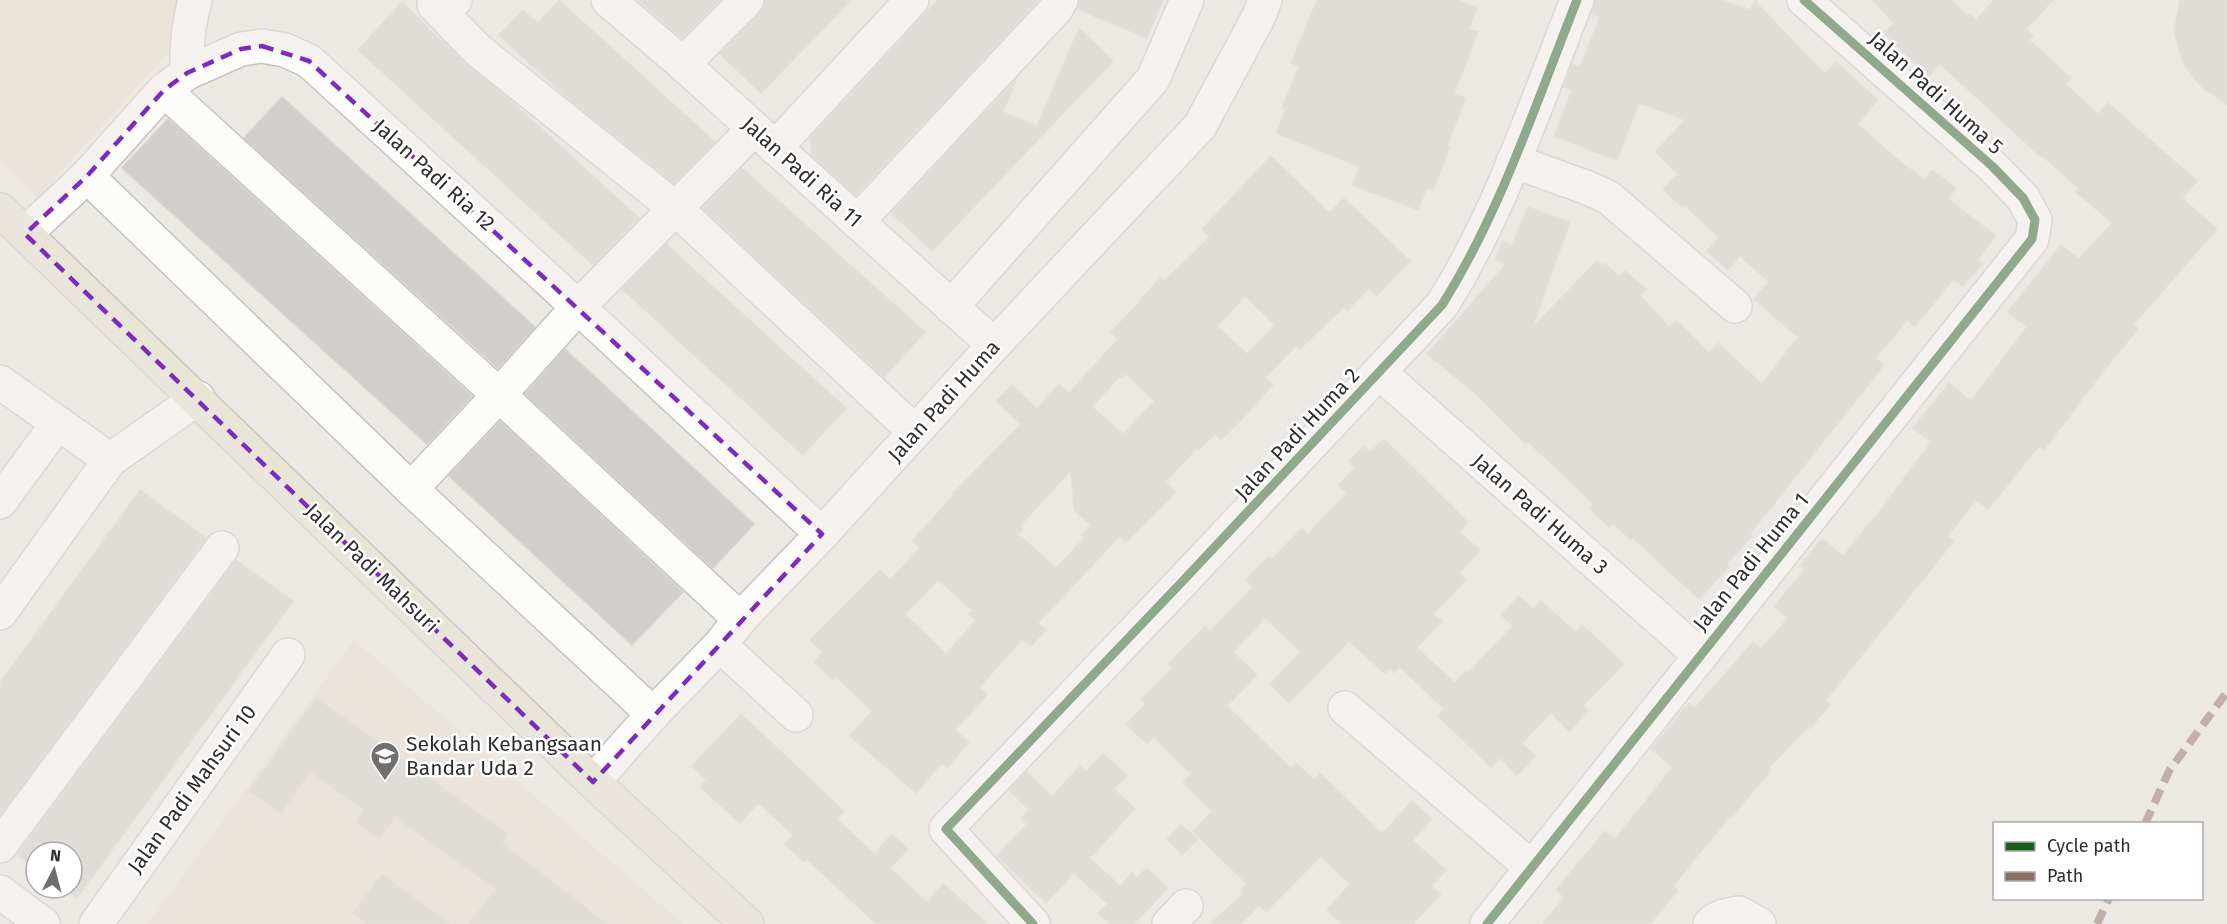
<svg xmlns="http://www.w3.org/2000/svg" width="2227" height="924" font-family="'Fira Sans',sans-serif">
  <rect width="100%" height="100%" fill="#ece8e4"/>
  <!-- education -->
  <g fill="#e6e0d3">
    <polygon points="0,0 215,0 38,197 0,158"/>
    <polygon points="354,640 683,924 148,924"/>
  </g>
  <!-- building -->
  <g fill="#d1cecb" stroke="#d7d4d0" stroke-width="1.5" fill-rule="evenodd">
    <polygon points="559,0 715,142 674,183 566,97 499,35 523,10 538,23"/>
    <polygon points="638,0 720,0 682,38"/>
    <polygon points="765,0 851,0 761,93 720,54 760,13 765,5"/>
    <polygon points="938,0 1039,0 856,195 812,155 810,138"/>
    <polygon points="1080,0 1163,0 1147,38 1077,9"/>
    <polygon points="1317,0 1457,0 1477,8 1469,29 1478,32 1454,94 1466,98 1447,146 1450,147 1433,190 1427,187 1418,210 1352,185 1360,167 1276,133 1286,109 1282,108 1299,66 1291,63"/>
    <polygon points="1595,0 1721,0 1750,10 1755,1 1825,74 1836,62 1878,100 1857,124 1910,170 1911,169 1924,180 1932,170 1956,188 1948,199 1996,236 1978,259 1983,263 1963,287 1953,279 1915,327 1907,320 1876,358 1884,365 1750,534 1752,536 1727,564 1730,566 1699,599 1633,538 1631,540 1613,523 1609,527 1590,509 1594,504 1528,442 1526,444 1476,394 1427,354 1506,264 1495,259 1503,241 1512,245 1528,207 1570,222 1532,328 1597,261 1602,265 1604,263 1619,276 1625,271 1646,289 1640,295 1669,327 1676,320 1709,353 1718,343 1762,384 1798,337 1754,299 1769,282 1740,256 1728,270 1707,251 1719,237 1684,205 1682,207 1663,189 1678,174 1655,152 1685,120 1639,103 1617,160 1554,136 1572,90 1564,87 1572,64 1580,67 1600,17 1592,14"/>
    <polygon points="1872,0 1952,0 1968,17 1970,14 1976,20 1994,0 2053,0 2026,29 2033,35 2029,40 2071,78 2065,84 2098,114 2108,103 2197,181 2182,198 2217,229 2133,325 2138,329 2104,370 2044,450 2039,446 1988,509 1976,500 1948,536 1954,541 1825,701 1830,705 1810,729 1808,727 1769,768 1771,770 1732,817 1731,815 1673,886 1678,890 1650,924 1543,924 1564,897 1556,890 1605,831 1615,839 1673,767 1651,749 1689,703 1695,708 1753,642 1761,649 1788,618 1774,607 1804,570 1800,566 1822,539 1843,556 1879,512 1931,442 1913,428 1949,383 1971,401 2027,327 2008,312 2061,245 2079,259 2112,223 2076,192 2079,188 2041,155 2040,156 1940,64 1928,77 1884,33 1894,23"/>
    <polygon points="2180,0 2227,0 2227,104 2203,88 2192,76 2183,63 2174,31"/>
    <polygon points="402,2 466,64 510,100 639,218 593,265 358,50"/>
    <polygon points="1079,28 1113,61 932,251 891,213 1017,78 1003,112 1037,126"/>
    <polygon points="282,97 535,327 498,368 244,138"/>
    <polygon points="168,119 472,396 427,444 122,168"/>
    <path d="M1271 156 1329 213 1344 198 1410 261 1377 296 1369 288 1347 311 1344 307 1300 349 1296 346 1265 378 1273 385 1241 420 1221 440 1215 434 1199 450 1197 448 1165 482 1176 492 1126 542 1120 536 1038 623 1046 630 1031 646 1022 639 979 688 987 695 955 730 969 742 947 768 942 763 916 793 850 736 872 711 836 677 833 680 814 662 823 652 810 640 880 570 890 580 920 548 912 541 954 495 952 494 1021 424 996 401 1012 385 1037 409 1059 384 1069 393 1118 339 1110 333 1141 301 1140 300 1160 278 1164 281 1210 237 1202 229ZM1245 296 1275 325 1247 354 1217 326ZM1126 374 1155 401 1123 434 1092 407 1120 376 1122 378ZM1071 470 1074 510 1091 525 1082 535 1084 538 1056 568 1018 534 1023 529 1020 526ZM938 580 972 610 968 614 976 620 946 654 905 614Z"/>
    <polygon points="742,168 925,332 884,377 702,208"/>
    <polygon points="666,244 846,408 803,455 622,289"/>
    <polygon points="565,349 754,524 713,568 525,394"/>
    <polygon points="500,421 683,592 632,645 449,476"/>
    <polygon points="1384,439 1468,522 1460,532 1480,550 1459,573 1466,580 1433,614 1442,621 1417,648 1455,683 1466,671 1468,673 1513,626 1501,615 1519,596 1533,609 1541,601 1575,632 1582,625 1624,664 1583,706 1588,711 1569,731 1551,713 1522,743 1535,756 1517,775 1500,758 1491,767 1438,716 1444,709 1400,667 1394,673 1390,668 1385,674 1349,641 1289,703 1270,684 1301,652 1265,618 1233,652 1257,675 1227,706 1291,768 1296,763 1314,780 1320,773 1382,834 1412,801 1432,819 1412,840 1446,870 1432,886 1441,894 1413,924 1343,924 1327,910 1350,884 1321,856 1266,912 1259,906 1240,924 1210,924 1243,894 1240,890 1247,884 1193,831 1212,811 1183,782 1191,774 1154,737 1147,744 1126,724 1146,704 1141,699 1173,668 1168,664 1205,626 1210,632 1253,587 1246,580 1269,556 1272,559 1302,528 1308,534 1347,493 1338,485 1355,468 1349,461 1364,446 1370,452"/>
    <polygon points="140,490 206,538 0,815 0,683"/>
    <polygon points="236,560 293,601 77,898 64,888 72,888 72,852 36,852 36,868 17,855"/>
    <polygon points="316,698 508,834 502,843 607,924 469,924 496,889 395,817 380,839 356,822 364,810 310,772 281,813 249,791"/>
    <polygon points="741,714 844,811 837,819 874,854 892,834 908,849 890,868 927,902 944,884 987,924 876,924 807,859 804,862 785,844 793,835 759,803 740,823 700,787 706,780 692,766"/>
    <polygon points="1103,754 1127,775 1114,789 1135,809 1090,858 1120,886 1132,873 1137,878 1146,868 1168,888 1134,924 1111,924 1098,913 1108,904 1074,873 1046,903 997,856 1027,824 1021,818 1029,810 1009,790 1026,772 1052,796 1080,766 1086,772"/>
    <polygon points="1181,825 1198,839 1182,855 1167,839"/>
    <polygon points="382,874 450,924 368,924 353,913"/>
  </g>
  <g fill="none" stroke-linecap="round" stroke-linejoin="round">
    <!-- minor casing -->
    <g stroke="#c5c4c5" stroke-width="36">
      <g id="minor">
        <polyline points="455,0 434,5 479,51 675,208 915,432"/>
        <polyline points="608,0 683,64 994,345"/>
        <polyline points="683,64 747,0"/>
        <path d="M187 73C186 47 188 25 195 0"/>
        <polyline points="164,90 499,395 740,619"/>
        <polyline points="775,148 912,0"/>
        <polyline points="1513,161 1588,188 1608,197 1735,306"/>
        <polyline points="87,176 411,489 653,714"/>
        <polyline points="857,222 1056,9 1061,0"/>
        <polyline points="25,234 87,176 164,90 187,73 241,49 262,46 285,50 309,61 578,307 822,534"/>
        <polyline points="951,307 1153,79 1187,0"/>
        <polyline points="1380,373 1700,655"/>
        <polyline points="0,382 110,460"/>
        <polyline points="411,489 499,395 578,307 754,129"/>
        <polyline points="0,502 58,423"/>
        <polyline points="0,613 110,460 198,398"/>
        <polyline points="720,645 796,715"/>
        <polyline points="1345,708 1531,867"/>
        <polyline points="593,782 653,714 720,645 740,619 822,534 994,345 1200,126 1259,16 1265,0"/>
        <polyline points="0,846 222,548"/>
        <polyline points="0,892 43,924"/>
        <polyline points="96,924 288,655"/>
        <path d="M1033 924 946 829 1179 585 1442 305C1501 211 1536 103 1577 0"/>
        <polyline points="1169,924 1186,906"/>
        <polyline points="1487,924 2032,239 2035,220 2023,198 1992,166 1804,0"/>
        <path d="M1710 924C1717 916 1729 915 1739 913L1759 924"/>
      </g>
    </g>
    <!-- major casing -->
    <g stroke="#c6c5c4" stroke-width="36">
      <polyline id="major" points="0,210 593,782 747,924"/>
    </g>
    <!-- minor -->
    <use href="#minor" stroke="#fcfcfb" stroke-width="33"/>
    <!-- major -->
    <use href="#major" stroke="#e8e4d6" stroke-width="33"/>
    <!-- quiet -->
    <g stroke="#8d6e63" stroke-width="8" stroke-dasharray="15 8" stroke-linecap="butt">
      <polyline points="2145,824 2169,771 2227,692"/>
      <polyline points="2097,924 2109,898"/>
    </g>
    <!-- cycleway casing -->
    <g stroke="#fff" stroke-width="13">
      <g id="cycleway">
        <path d="M1033 924 946 829 1179 585 1442 305C1501 211 1536 103 1577 0"/>
        <polyline points="1487,924 2032,239 2035,220 2023,198 1992,166 1804,0"/>
      </g>
    </g>
    <!-- cycleway -->
    <use href="#cycleway" stroke="#1b5e20" stroke-width="9"/>
  </g>
  <!-- marked area -->
  <path d="M0 0H2227V924H0ZM262 46 309 61 822 534 593 782 25 234 87 176 164 90 187 73 241 49Z" fill="#ece8e4" fill-opacity=".55" fill-rule="evenodd"/>
  <path fill="none" stroke="#7b2cbf" stroke-width="4.5" stroke-dasharray="12 8" stroke-linejoin="round" d="M262 46 309 61 822 534 593 782 25 234 87 176 164 90 187 73 241 49Z"/>
  <!-- icons -->
  <defs>
    <g id="school-pin" transform="scale(1.5)"><path d="M0 17L-7.5 6A9.5 9.5 0 1 1 7.5 6Z" fill="#706f6e" stroke="#fff"/><path d="M0-5L7-2L0 1L-7-2ZM-4 1L0 2.5L4 1V4Q0 6-4 4Z" fill="#fff"/></g>
  </defs>
  <g fill-rule="evenodd">
    <use href="#school-pin" x="385" y="756"/>
  </g>
  <g text-anchor="middle" stroke-width="5" stroke-linejoin="round" paint-order="stroke">
    <!-- street labels -->
    <g font-size="21" fill="#2e2e2e" stroke="#fff">
      <text transform="translate(1936 93) rotate(42)" y="7">Jalan Padi Huma 5</text>
      <text transform="translate(802 172) rotate(42)" y="7">Jalan Padi Ria 11</text>
      <text transform="translate(434 175) rotate(42)" y="7">Jalan Padi Ria 12</text>
      <text transform="translate(944 401) rotate(-48)" y="7">Jalan Padi Huma</text>
      <text transform="translate(1297 434) rotate(-47)" y="7">Jalan Padi Huma 2</text>
      <text transform="translate(1540 514) rotate(41)" y="7">Jalan Padi Huma 3</text>
      <text transform="translate(1751 562) rotate(-51)" y="7">Jalan Padi Huma 1</text>
      <text transform="translate(372 568) rotate(44)" y="7">Jalan Padi Mahsuri</text>
      <text transform="translate(192 789) rotate(-54)" y="7">Jalan Padi Mahsuri 10</text>
    </g>
    <!-- poi labels -->
    <g font-size="21" fill="#2e2e2e" stroke="#fff" text-anchor="start">
      <text x="406" y="751">Sekolah Kebangsaan<tspan x="406" dy="24">Bandar Uda 2</tspan></text>
    </g>
  </g>
  <!-- legend -->
  <rect x="1993" y="822" width="210" height="78" fill="#ffffff" stroke="#ababab" stroke-width="1.5"/>
  <rect x="2005" y="842" width="30" height="9" fill="#1b5e20" stroke="#ababab" stroke-width="1.5"/>
  <text x="2047" y="852" font-size="18" fill="#2e2e2e">Cycle path</text>
  <rect x="2005" y="872" width="30" height="9" fill="#8d6e63" stroke="#ababab" stroke-width="1.5"/>
  <text x="2047" y="882" font-size="18" fill="#2e2e2e">Path</text>
  <!-- north arrow -->
  <g transform="translate(54 870) rotate(6)"><circle r="28" fill="#ffffff" stroke="#ababab" stroke-width="1.5"/>
  <path d="M0-4.5L10 22L0 15L-10 22Z" fill="#706f6e"/>
  <text y="-9" font-size="16" font-weight="bold" text-anchor="middle" fill="#2e2e2e">N</text>
  </g>
</svg>
